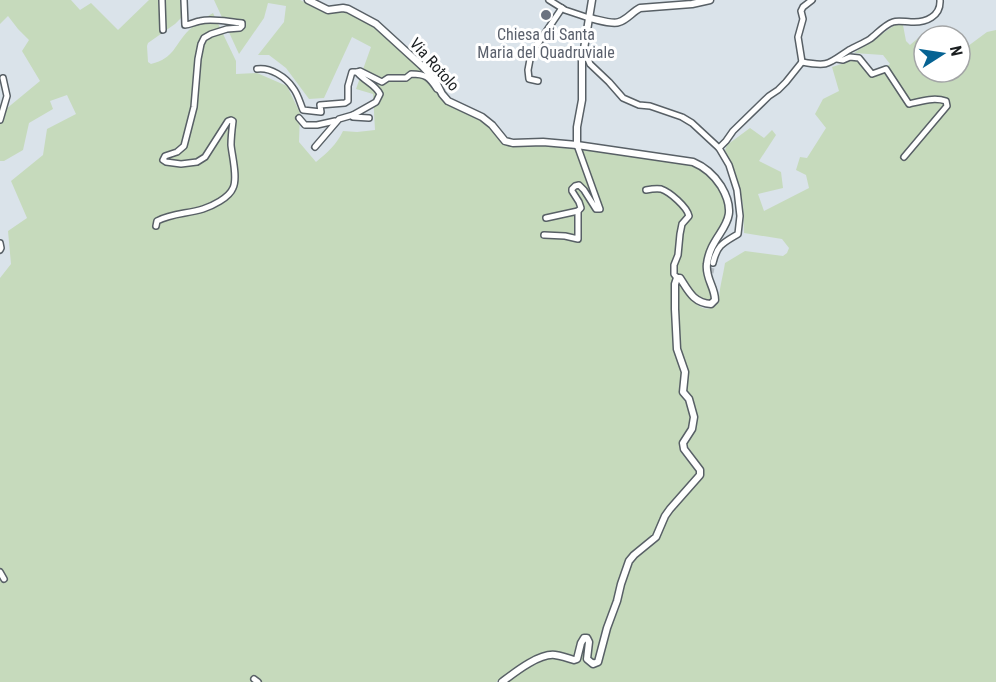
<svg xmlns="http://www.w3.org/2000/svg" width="996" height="682" font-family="'Roboto Condensed',sans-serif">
  <rect width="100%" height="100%" fill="#dae3ea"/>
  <!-- green -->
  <g fill="#c6dabc">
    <path d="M0 0H71L80 10 91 3 118 30 149 0H182L181 18 175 24 148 43 147 46 148 62 151 64C175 58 174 45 189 30 196 23 205 18 213 13L236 61V74L257 73 287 86 300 113 299 142 316 162C327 153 337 144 343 131L357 132 375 130 373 94 356 89 371 47 352 37 324 98 309 99 286 68 269 55H258L284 22 286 6 268 3 264 18 239 54 214 0H300L328 13 343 11 356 16 374 27 420 69 432 82 439 96 446 104 480 120 490 127 496 136 503 144 512 146 542 145 577 149 684 163C698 166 709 174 717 186 741 224 707 229 704 263 702 278 711 286 712 299L710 301C690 298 686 275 679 274 678 274 676 275 674 276 669 287 672 336 674 350 676 357 681 364 682 372 682 379 678 388 681 395 684 400 688 405 690 411 695 428 676 439 680 450 683 457 692 465 697 472L662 515 654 535 631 553 626 560 618 584 614 600 600 636 596 659 593 660 590 657 591 638 588 635H583L579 639 575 656C567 655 559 651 551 652 534 652 511 672 496 682H0V278L11 264 8 231 27 218 11 181 43 155 47 129 76 114 67 95 50 101 53 109 29 123 23 150 4 161H0V114L40 81 22 51 29 40 18 29 8 16 0 24Z"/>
    <path d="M895 25H903L906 41 910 45 923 34 925 36 924 72H960V52L987 32 996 30V682H507C517 674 537 658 550 657 560 657 570 661 580 661L584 650 587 665 598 666 602 663 610 629 619 609 626 579 633 561 657 540 662 533 667 521 673 510 701 476 703 471 702 467 687 445 695 429V409L687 391 686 365 681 351 679 336 678 283 679 282C688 294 702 321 719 302 719 288 723 277 725 263L745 251 783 256 787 253 789 248 782 239 744 233 743 204 734 171 725 150 727 145 750 128 764 138 772 130 776 135 759 161 781 172 783 188 758 194 764 211 809 188 806 175 796 170 800 157 807 158 826 128 815 114 823 99 839 91 832 67 857 59 872 76 890 64 883 55 854 53Z"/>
  </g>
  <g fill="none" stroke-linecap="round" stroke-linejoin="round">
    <!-- minor-tunnel -->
    <polyline stroke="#b4bcc2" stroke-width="5" stroke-dasharray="5 2.5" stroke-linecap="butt" points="711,273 713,263"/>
    <!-- minor casing -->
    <g stroke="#586066" stroke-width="8">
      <g id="minor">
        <polyline points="162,0 163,30"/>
        <polyline points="549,0 565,10 589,18"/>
        <path d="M584 49 590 64 609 82 623 98 639 105 650 106 682 117 692 123 719 148 729 165 737 190 740 216 738 234C723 243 717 245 713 263"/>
        <path d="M837 59 843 60 850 57 859 58 872 74 886 69 909 104C921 101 934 97 946 101L947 106 904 157"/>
        <path d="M802 62C829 67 828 64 849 50 856 46 864 43 870 39 877 34 884 25 893 22 898 20 906 22 911 22 926 23 941 16 940 0"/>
        <polyline points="802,62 798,37 803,19 801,11 803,7 812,0"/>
        <path d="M257 69C270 67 286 77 293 88 298 94 300 103 303 110L321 112 320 105 345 103 348 101V86L352 72H357"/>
        <polyline points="538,81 529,79 528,70 531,54 562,8"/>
        <polyline points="299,118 305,125 317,125 335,121"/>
        <path d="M369 118 353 117V115L376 102 380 94C375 84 364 81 357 72L360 71 382 82 388 78H406L411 74C426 74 429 77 437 89L439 90"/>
        <polyline points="0,120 7,96 3,78"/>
        <polyline points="315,147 339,119 353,115"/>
        <polyline points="719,148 726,141 733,131 769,96 778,90 786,82 802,62"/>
        <path d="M646 190C651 189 656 188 661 189 670 192 687 207 689 216L682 224 680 234 678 255 674 265V274L677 278"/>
        <polyline points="546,218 578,211"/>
        <path d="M156 226 157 221C172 213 187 214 203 209 212 206 229 198 233 188 238 178 232 156 231 145 231 137 232 129 233 121L231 120 228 121 205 157 197 162 181 164 166 162 163 160 165 156 177 152 184 146 194 107 198 59 201 44 204 38 211 34 227 29 240 28 242 26V23C228 22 213 18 200 21 194 22 190 25 185 25L184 0"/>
        <polyline points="544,235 565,236 578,239 578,211 581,208 579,202 572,191 572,189 575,186 579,185 584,190 596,209 600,209 577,145"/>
        <polyline points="0,243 1,248 0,250"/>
        <polyline points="0,572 4,579"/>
        <polyline points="254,679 258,682"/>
      </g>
    </g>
    <!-- tertiary casing -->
    <g stroke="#586066" stroke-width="9">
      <g id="tertiary">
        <path d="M308 0 328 10 343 8 348 9 376 24 422 66 435 80 442 94 448 101 482 117 492 125 505 141 513 143 543 142 577 145 693 162C705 167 714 175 721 186 744 225 711 230 707 264 705 278 715 287 715 300L711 304C693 303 688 290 680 278H677L675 284V309L677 349 685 372 683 392 689 399 694 417 692 429 683 443 684 449 700 470V475L670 509 665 516 656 537 634 555 629 561 621 584 617 601 607 628 598 662 593 664 587 659 589 642 587 638H584L581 643 577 659 574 660C568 658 561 656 555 655 539 653 514 673 502 682"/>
        <path d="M589 18C596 19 613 25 619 22 627 20 632 12 640 8L692 4 710 0"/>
        <polyline points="577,145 577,127 582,100 582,61 592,0"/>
      </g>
    </g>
    <!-- minor -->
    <use href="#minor" stroke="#fff" stroke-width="5"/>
    <!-- tertiary -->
    <use href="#tertiary" stroke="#fff" stroke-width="6"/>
  </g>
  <!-- markers -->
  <circle fill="#6b7280" stroke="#fff" stroke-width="2" cx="546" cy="15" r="6"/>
  <g text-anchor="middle" stroke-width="6" stroke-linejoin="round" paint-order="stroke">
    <!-- worship labels -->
    <g font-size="16" fill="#5b616d" stroke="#fff">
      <text x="546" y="40">Chiesa di Santa<tspan x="546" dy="18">Maria del Quadruviale</tspan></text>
    </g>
    <!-- street labels -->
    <g font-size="16" fill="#1a1e20" stroke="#fff">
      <text transform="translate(435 64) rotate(48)" y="6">Via Rotolo</text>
    </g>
  </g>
  <!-- north arrow -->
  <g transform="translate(942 54) rotate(78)"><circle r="28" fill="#ffffff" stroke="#a3a5a6" stroke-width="1.5"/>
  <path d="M0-4.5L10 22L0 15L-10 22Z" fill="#066393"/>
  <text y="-9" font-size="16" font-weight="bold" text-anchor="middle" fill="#1a1e20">N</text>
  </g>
</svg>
